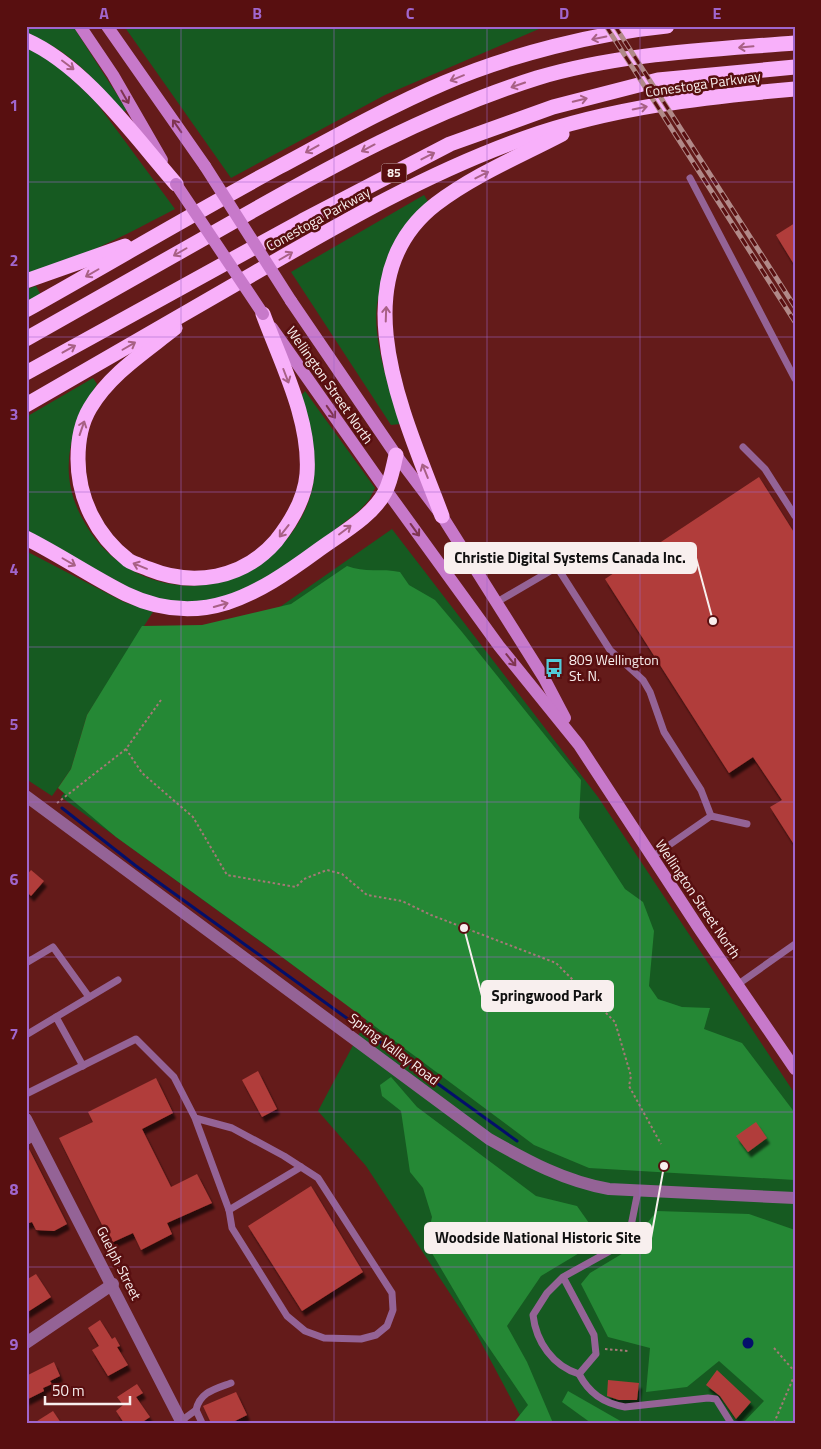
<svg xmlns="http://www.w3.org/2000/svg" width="821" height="1449" font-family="'Titillium Web',sans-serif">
  <defs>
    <filter id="shadow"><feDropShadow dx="3" dy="5.5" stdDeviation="1" flood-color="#0009"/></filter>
  </defs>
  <rect width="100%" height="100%" fill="#641b1a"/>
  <!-- green -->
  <g fill="#165a21">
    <path d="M26 26H73L127 110 122 113C95 79 68 48 26 34Z"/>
    <polygon points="124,26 546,26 385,95 231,178"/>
    <path d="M26 48 51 59 96 102 175 209C127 234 79 260 26 275Z"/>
    <path d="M424 195 429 203C413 232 394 260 381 290 366 324 390 390 400 424L391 425 291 272Z"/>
    <polygon points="36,286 41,295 26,304 26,289"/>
    <path d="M93 378 97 384C71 427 57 469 81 516 124 602 238 610 293 531 305 514 314 493 314 472 315 445 308 422 299 398L305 391 375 488 369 500 359 511C295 560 228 627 141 593 128 588 116 580 104 574 78 560 52 547 26 533V417Z"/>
    <polygon points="392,529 598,797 795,1094 795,1423 524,1423 476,1333 366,1166 318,1111 367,1019 61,797 188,636 254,625"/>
    <polygon points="26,551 124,602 153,612 87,715 71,769 52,796 26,779"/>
  </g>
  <!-- forest -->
  <g fill="#258835">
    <path d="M347 566C364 573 382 568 400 572L409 585 435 600 462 632 581 780 579 818 625 889 643 902 654 931 649 986 658 999 682 1007 710 1008 704 1029 742 1043 795 1113V1180L589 1168 534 1145 270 948 116 837 58 788 71 769 87 715 142 626 202 625 291 604Z"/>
    <polygon points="391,1077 417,1107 536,1196 577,1206 601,1240 541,1276 507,1326 527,1362 553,1423 509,1423 514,1422 528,1405 479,1333 426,1243 432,1217 423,1188 410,1172 401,1111 382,1096 380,1085"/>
    <polygon points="657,1211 749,1214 795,1230 795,1423 743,1423 764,1401 719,1361 687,1387 646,1392 650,1348 608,1337 581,1284 590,1273 640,1243 648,1222"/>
    <polygon points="568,1391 624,1423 591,1423 562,1402"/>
  </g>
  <!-- water -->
  <circle fill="#040f6a" cx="748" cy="1343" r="5.5"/>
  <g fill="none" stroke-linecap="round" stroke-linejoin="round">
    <!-- stream -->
    <polyline stroke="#040f6a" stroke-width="3" points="62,808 136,866 517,1141"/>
  </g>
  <!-- building -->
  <g fill="#b13e3a" filter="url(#shadow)">
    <polygon points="795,223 795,266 776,235"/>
    <polygon points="759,477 795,534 795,846 770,807 782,800 753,757 729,773 605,579"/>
    <polygon points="31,870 44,881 31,896 26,891 26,876"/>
    <polygon points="258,1071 277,1109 262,1117 242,1080"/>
    <polygon points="156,1078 173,1113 142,1129 171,1187 197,1174 212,1203 167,1223 172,1234 141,1250 133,1233 111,1243 59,1138 93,1122 88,1112"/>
    <polygon points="756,1122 767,1138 748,1152 736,1136"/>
    <polygon points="26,1147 28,1147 67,1224 54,1231 36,1230 32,1222 26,1224"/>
    <polygon points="311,1186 363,1272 302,1311 248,1226"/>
    <polygon points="36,1274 51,1297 26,1313 26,1280"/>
    <polygon points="100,1320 112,1339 115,1337 120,1346 117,1347 128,1365 108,1376 92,1350 99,1346 88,1328"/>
    <polygon points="54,1362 60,1376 50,1381 52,1384 43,1388 44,1391 26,1400 26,1376"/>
    <polygon points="717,1370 751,1402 736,1419 720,1396 706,1385"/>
    <polygon points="608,1380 639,1383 637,1400 619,1400 607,1396"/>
    <polygon points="137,1384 143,1393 136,1397 150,1417 141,1423 124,1423 116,1411 123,1405 117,1397"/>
    <polygon points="236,1392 247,1415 231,1423 211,1423 203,1406"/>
    <polygon points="53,1411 61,1423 34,1423"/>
  </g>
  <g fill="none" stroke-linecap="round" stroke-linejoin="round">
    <!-- path -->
    <g stroke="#a57877" stroke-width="2" stroke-dasharray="2.5 2.5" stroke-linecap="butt">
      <polyline points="161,700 126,749 142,773 193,817 227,875 296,887 304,879 327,870 342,874 367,895 402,901 431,915 556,963 615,1022 631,1076 629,1086 661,1144"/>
      <polyline points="57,803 126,749"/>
      <polyline points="774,1348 795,1372"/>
      <polyline points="605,1349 628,1351"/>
      <polyline points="774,1423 795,1374"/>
    </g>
    <!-- lane -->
    <g stroke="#946396" stroke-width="7">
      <polyline points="690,178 795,379"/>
      <polyline points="743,447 765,469 795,516"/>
      <polyline points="497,602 557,567 610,650 643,680 650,692 664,732 701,790 711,816"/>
      <polyline points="652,857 711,816 747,824"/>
      <polyline points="26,963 53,947 89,997"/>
      <polyline points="737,985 795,944"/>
      <polyline points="56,1017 118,980"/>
      <polyline points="26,1035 56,1017 83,1066"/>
      <polyline points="26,1094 136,1039 174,1077 195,1118 229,1210 232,1228 287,1316 305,1331 324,1338 361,1339 376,1335 387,1326 393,1310 392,1293 318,1178 284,1156 232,1128 195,1118"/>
      <polyline points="26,1142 36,1136"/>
      <polyline points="229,1210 301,1167"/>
      <path d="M563 1277 594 1335 596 1354 579 1374C553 1366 536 1342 533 1315L547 1293 563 1277 619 1246 629 1236 638 1191"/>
      <path d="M579 1374C589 1393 603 1403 625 1407L708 1398 716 1399 731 1423"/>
      <path d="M196 1410C200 1392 215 1389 231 1383"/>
      <polyline points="181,1421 196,1410 202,1423"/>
    </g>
    <!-- street -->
    <g stroke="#946396" stroke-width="12">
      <path d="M26 796 489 1139C528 1161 564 1181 609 1189L795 1198"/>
      <polyline points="26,1119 182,1423"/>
      <polyline points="26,1343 113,1284"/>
    </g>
    <!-- secondary -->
    <g stroke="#c779ca" stroke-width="12">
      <polyline points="80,26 113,75 162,160"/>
      <polyline points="107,26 205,166"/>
      <polyline points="291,301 396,455 442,516 544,678 565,718"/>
      <polyline points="272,328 386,490 499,646 579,745 700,930 795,1069"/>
    </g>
    <!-- highway -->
    <g stroke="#f8b0fa" stroke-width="15">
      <path d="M26 40C85 66 134 136 176 184"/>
      <polyline points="26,281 125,246"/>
      <path d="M26 310C110 263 194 213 279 167 333 138 388 107 444 83 509 55 596 33 667 26"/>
      <path d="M175 328C145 352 110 374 90 408 81 423 78 442 78 459 78 498 96 535 128 560 134 564 142 566 149 569 193 587 243 579 276 541 291 522 305 499 307 474 311 420 281 363 263 314"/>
      <path d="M26 339C94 301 162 262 231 223 329 167 429 112 537 78 621 53 709 50 795 43"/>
      <polyline points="26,373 302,221 450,144 553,107 658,80 795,67"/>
      <path d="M26 405C102 361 178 318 253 274 341 223 429 172 525 138 612 107 704 97 795 89"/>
      <path d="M442 516C408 424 336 281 436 204 474 175 520 156 562 134"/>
      <path d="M26 538C60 555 92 577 126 594 201 630 257 595 317 551 340 534 372 517 385 492 391 481 393 467 396 455"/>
    </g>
    <!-- rail casing -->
    <g stroke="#b18988" stroke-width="5">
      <g id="rail">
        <polyline points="606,26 795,322"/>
        <polyline points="615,26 795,307"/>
      </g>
    </g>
    <!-- rail -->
    <use href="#rail" stroke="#580f10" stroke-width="3" stroke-dasharray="9" stroke-linecap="butt"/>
    <!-- secondary-bridge -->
    <g stroke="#c779ca" stroke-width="12">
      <polyline points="205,166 291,301"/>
      <polyline points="176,184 263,314"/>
    </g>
  </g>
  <!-- one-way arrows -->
  <defs><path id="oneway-shaft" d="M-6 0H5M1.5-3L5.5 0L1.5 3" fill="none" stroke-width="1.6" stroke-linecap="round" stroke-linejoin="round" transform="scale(1.25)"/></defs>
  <g stroke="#a86085">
    <use href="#oneway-shaft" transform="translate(599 38) rotate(168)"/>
    <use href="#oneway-shaft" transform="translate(746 47) rotate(175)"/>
    <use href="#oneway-shaft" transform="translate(68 65) rotate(37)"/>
    <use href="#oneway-shaft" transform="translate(457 78) rotate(158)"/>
    <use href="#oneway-shaft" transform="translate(518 85) rotate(161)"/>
    <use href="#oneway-shaft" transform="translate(580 100) rotate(-14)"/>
    <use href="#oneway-shaft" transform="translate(640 108) rotate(-11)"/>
    <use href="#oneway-shaft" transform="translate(368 148) rotate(152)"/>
    <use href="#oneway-shaft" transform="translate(312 149) rotate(151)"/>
    <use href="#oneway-shaft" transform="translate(428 156) rotate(-27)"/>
    <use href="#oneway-shaft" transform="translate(482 175) rotate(-27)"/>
    <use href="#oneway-shaft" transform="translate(180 252) rotate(150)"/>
    <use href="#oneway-shaft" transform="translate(286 256) rotate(-30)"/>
    <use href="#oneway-shaft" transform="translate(92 273) rotate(150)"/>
    <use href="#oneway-shaft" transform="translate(386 314) rotate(-88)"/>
    <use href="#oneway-shaft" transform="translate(129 346) rotate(-30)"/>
    <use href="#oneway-shaft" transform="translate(69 349) rotate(-29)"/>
    <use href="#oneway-shaft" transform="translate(286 376) rotate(69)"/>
    <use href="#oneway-shaft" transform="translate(82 428) rotate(-71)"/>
    <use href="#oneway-shaft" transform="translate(425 471) rotate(-112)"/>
    <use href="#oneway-shaft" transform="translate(345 530) rotate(-37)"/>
    <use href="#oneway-shaft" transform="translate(284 531) rotate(128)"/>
    <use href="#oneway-shaft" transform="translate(69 562) rotate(30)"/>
    <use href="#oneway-shaft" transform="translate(140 566) rotate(-158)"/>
    <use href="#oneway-shaft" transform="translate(221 605) rotate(-16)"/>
  </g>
  <g stroke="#7f3451">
    <use href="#oneway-shaft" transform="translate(125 97) rotate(60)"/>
    <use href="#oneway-shaft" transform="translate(177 126) rotate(-125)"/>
    <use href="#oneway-shaft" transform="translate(331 412) rotate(55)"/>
    <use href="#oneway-shaft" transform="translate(415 530) rotate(54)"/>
    <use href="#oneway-shaft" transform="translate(511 660) rotate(51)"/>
  </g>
  <!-- grid -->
  <path fill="none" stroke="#a066cd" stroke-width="1" stroke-opacity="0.55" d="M181 26V1423M334 26V1423M487 26V1423M640 26V1423M26 182H795M26 337H795M26 492H795M26 647H795M26 802H795M26 957H795M26 1112H795M26 1267H795"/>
  <!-- icons -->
  <defs>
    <g id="bus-bare" transform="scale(1.5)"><path d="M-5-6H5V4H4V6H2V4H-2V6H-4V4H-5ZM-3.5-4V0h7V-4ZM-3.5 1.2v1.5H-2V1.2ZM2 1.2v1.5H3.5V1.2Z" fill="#52cbd9" stroke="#580f10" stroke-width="2.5" paint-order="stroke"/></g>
  </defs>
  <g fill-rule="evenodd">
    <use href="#bus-bare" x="554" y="668"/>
  </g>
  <g text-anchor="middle" stroke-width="5" stroke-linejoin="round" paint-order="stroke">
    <!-- shield labels -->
    <rect fill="#580f10" stroke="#c8acab" stroke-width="1" x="381.5" y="163.5" width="25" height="19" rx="4"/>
    <g font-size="12" font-weight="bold" fill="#f8efee">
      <text x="394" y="177">85</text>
    </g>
    <!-- street labels -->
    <g font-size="14" fill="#f8efee" stroke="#580f10">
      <text transform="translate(703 84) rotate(-8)" y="5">Conestoga Parkway</text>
      <text transform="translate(318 219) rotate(-29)" y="5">Conestoga Parkway</text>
      <text transform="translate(330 385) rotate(55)" y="5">Wellington Street North</text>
      <text transform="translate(698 899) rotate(56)" y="5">Wellington Street North</text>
      <text transform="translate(394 1049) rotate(37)" y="5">Spring Valley Road</text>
      <text transform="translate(119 1263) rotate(63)" y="5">Guelph Street</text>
    </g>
    <!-- poi labels -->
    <g font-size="14" fill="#f8efee" stroke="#580f10" text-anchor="start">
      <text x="569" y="665">809 Wellington<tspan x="569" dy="16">St. N.</tspan></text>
    </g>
  </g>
  <!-- callouts -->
  <path fill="none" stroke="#f8efee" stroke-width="2" d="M713 621L696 558M464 928L482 996M664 1166L651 1238"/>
  <g fill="#f8efee" stroke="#580f10" stroke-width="2">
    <circle cx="713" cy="621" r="5"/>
    <circle cx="464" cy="928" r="5"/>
    <circle cx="664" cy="1166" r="5"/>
  </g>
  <g fill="#f8efee" stroke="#f8efee" stroke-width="2">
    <rect x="445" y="543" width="251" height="30" rx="5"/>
    <rect x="482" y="981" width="131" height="30" rx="5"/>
    <rect x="425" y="1223" width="226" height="30" rx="5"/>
  </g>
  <g font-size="15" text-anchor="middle" font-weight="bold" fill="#111">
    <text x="570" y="563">Christie Digital Systems Canada Inc.</text>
    <text x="547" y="1001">Springwood Park</text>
    <text x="538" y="1243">Woodside National Historic Site</text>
  </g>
  <!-- border -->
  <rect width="821" height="1449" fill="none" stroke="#580f10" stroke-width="55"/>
  <!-- scale -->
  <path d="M45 1396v8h85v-8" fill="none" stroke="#f8efee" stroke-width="2.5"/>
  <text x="52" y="1396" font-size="15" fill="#f8efee" stroke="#580f10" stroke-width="4" paint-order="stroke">50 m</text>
  <rect x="28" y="28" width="766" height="1394" fill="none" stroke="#a066cd" stroke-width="2"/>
  <g font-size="16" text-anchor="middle" font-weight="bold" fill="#a066cd">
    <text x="104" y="19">A</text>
    <text x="257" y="19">B</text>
    <text x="410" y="19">C</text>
    <text x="564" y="19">D</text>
    <text x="717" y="19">E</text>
    <text x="14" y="111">1</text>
    <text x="14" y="266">2</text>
    <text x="14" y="420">3</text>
    <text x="14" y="575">4</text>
    <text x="14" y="730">5</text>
    <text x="14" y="885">6</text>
    <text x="14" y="1040">7</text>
    <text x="14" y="1195">8</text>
    <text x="14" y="1350">9</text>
  </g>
</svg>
